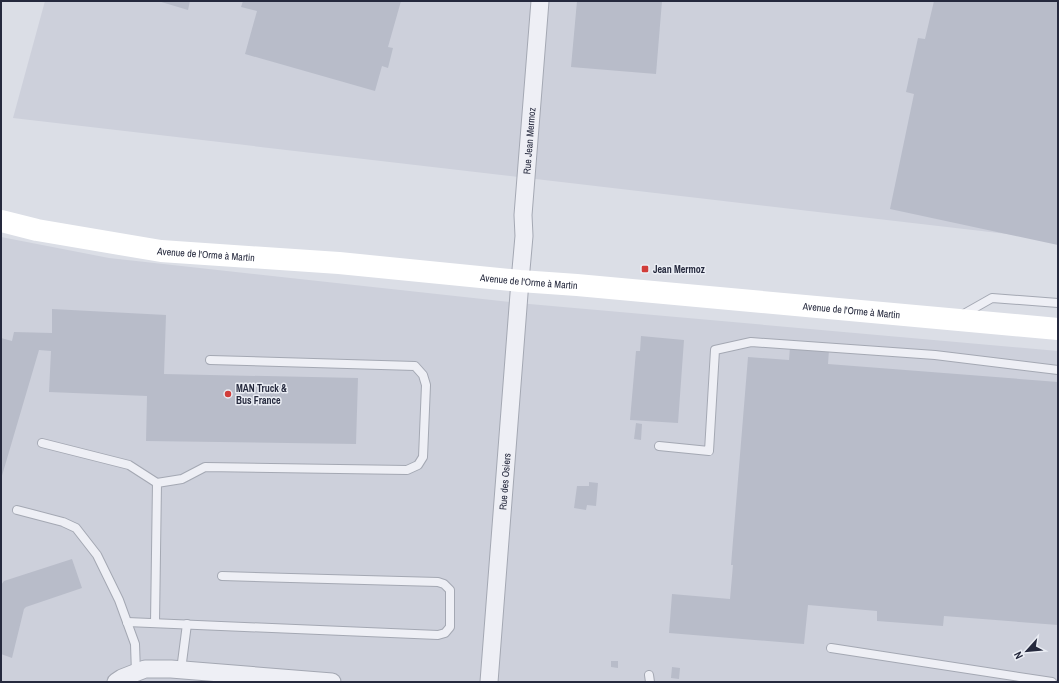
<svg xmlns="http://www.w3.org/2000/svg" width="1059" height="683" font-family="'Archivo Narrow',sans-serif">
  <rect width="100%" height="100%" fill="#dbdee6"/>
  <!-- built -->
  <g fill="#cdd0db">
    <polygon points="45,1 1058,1 1058,240 13,118"/>
    <polygon points="1,237 109,258 518,303 1058,351 1058,682 1,682"/>
  </g>
  <!-- building -->
  <g fill="#b8bcc9">
    <polygon points="158,1 190,1 188,10"/>
    <polygon points="243,1 401,1 388,47 393,48 388,68 382,66 375,91 245,54 257,11 241,7"/>
    <polygon points="577,1 662,1 656,74 571,67"/>
    <polygon points="934,1 1058,1 1058,245 890,209 914,94 906,92 918,38 925,39"/>
    <polygon points="52,309 166,315 164,374 358,378 356,444 146,441 147,396 49,392 51,351 39,350 1,479 1,338 12,341 14,332 52,333"/>
    <polygon points="641,336 684,340 678,423 630,420 636,351 640,351"/>
    <polygon points="790,347 829,350 828,364 1058,382 1058,625 944,616 943,626 877,621 877,611 808,605 804,644 669,633 672,594 730,599 733,565 731,565 748,357 789,360"/>
    <polygon points="636,423 642,424 641,440 634,439"/>
    <polygon points="589,482 598,483 596,506 587,505 586,510 574,508 577,486 589,486"/>
    <polygon points="72,559 82,588 26,607 24,609 12,658 1,654 1,585 4,581"/>
    <polygon points="611,661 618,661 618,668 611,667"/>
    <polygon points="672,667 680,668 679,679 671,678"/>
  </g>
  <g fill="none" stroke-linecap="round" stroke-linejoin="round">
    <!-- service casing -->
    <g stroke="#a4a8b3" stroke-width="10">
      <g id="service">
        <polyline points="962,315 992,298 1058,303"/>
        <polyline points="42,443 129,465 157,483"/>
        <polyline points="659,446 709,451 715,350 751,342 935,355 1058,370"/>
        <polyline points="17,510 63,522 76,528 97,555 119,600 135,644 136,673"/>
        <polyline points="127,622 438,635 445,633 450,627 450,590 444,584 438,582 222,576"/>
        <polyline points="155,623 157,483 182,479 205,467 407,470 418,465 423,457 426,385 423,375 415,366 210,360"/>
        <polyline points="831,648 1052,682"/>
        <polyline points="181,670 187,624"/>
        <polyline points="649,675 650,682"/>
      </g>
    </g>
    <!-- minor casing -->
    <g stroke="#a4a8b3" stroke-width="19">
      <g id="minor">
        <polyline points="116,682 122,678 145,669 171,669 332,682"/>
        <path id="s1" d="M489 682 520 281 524 236 523 215 540 1"/>
      </g>
    </g>
    <!-- service -->
    <use href="#service" stroke="#eeeff5" stroke-width="8"/>
    <!-- minor -->
    <use href="#minor" stroke="#eeeff5" stroke-width="17"/>
    <!-- secondary -->
    <path stroke="#fff" stroke-width="22" id="s2" d="M1 221 37 230 161 251 339 263 520 281 577 285 1058 329"/>
  </g>
  <!-- markers -->
  <g fill="#d13d3a" stroke="#eaedf4" stroke-width="1.5">
    <rect x="641" y="265" width="8" height="8" rx="2"/>
    <circle cx="228" cy="394" r="4"/>
  </g>
  <g text-anchor="middle" stroke-width="3" stroke-linejoin="round" paint-order="stroke">
    <!-- street labels -->
    <g font-size="10" fill="#25293d" stroke="#eaedf4">
      <text dy="4" stroke="none"><textPath href="#s1" startOffset="543">Rue Jean Mermoz</textPath></text>
      <text dy="4" stroke="none"><textPath href="#s2" startOffset="208">Avenue de l'Orme à Martin</textPath></text>
      <text dy="4" stroke="none"><textPath href="#s2" startOffset="532">Avenue de l'Orme à Martin</textPath></text>
      <text dy="4" stroke="none"><textPath href="#s2" startOffset="856">Avenue de l'Orme à Martin</textPath></text>
      <text dy="4" stroke="none"><textPath href="#s1" startOffset="201">Rue des Osiers</textPath></text>
    </g>
    <!-- poi labels -->
    <g font-size="10" font-weight="bold" fill="#25293d" stroke="#eaedf4" text-anchor="start">
      <text x="653" y="273">Jean Mermoz</text>
      <text x="236" y="392">MAN Truck &amp;<tspan x="236" dy="12">Bus France</tspan></text>
    </g>
  </g>
  <!-- border -->
  <rect width="1059" height="683" fill="none" stroke="#25293d" stroke-width="4"/>
  <!-- north arrow -->
  <g transform="translate(1027 651) rotate(243)" stroke="#eaedf4" stroke-width="3" paint-order="stroke">
  <path d="M0-3L7 15L0 10L-7 15Z" fill="#25293d"/>
  <text y="-6" font-size="11" font-weight="bold" text-anchor="middle" fill="#25293d">N</text>
  </g>
</svg>
